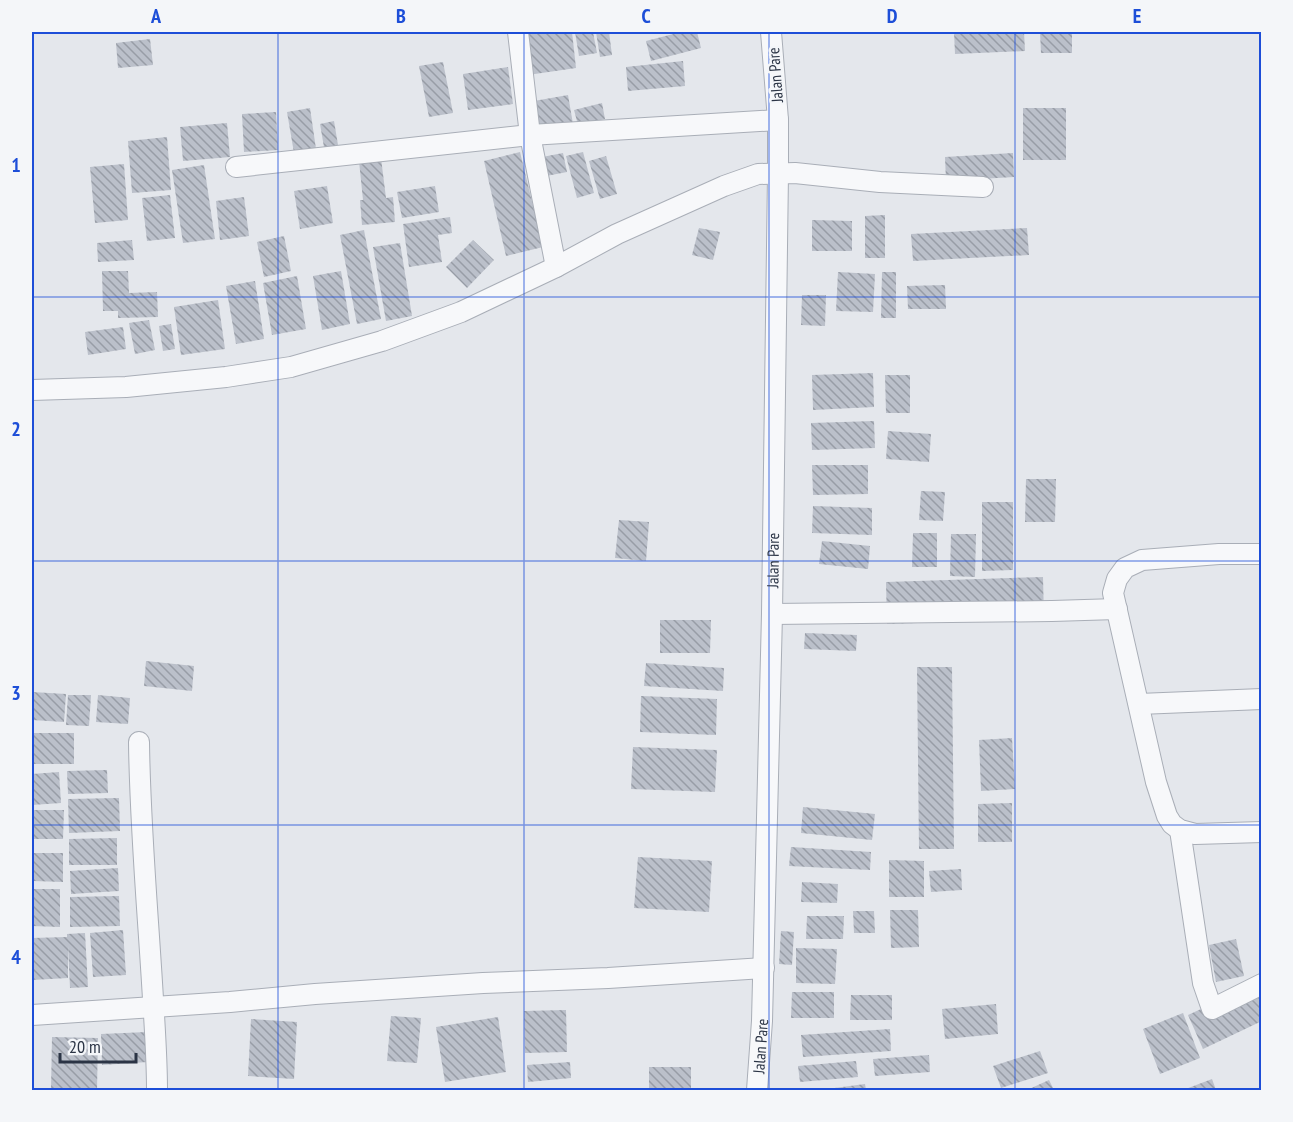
<svg xmlns="http://www.w3.org/2000/svg" width="1293" height="1122" font-family="'PT Sans Narrow',sans-serif">
  <defs>
    <pattern id="building-back-hatch" width="6" height="6" patternUnits="userSpaceOnUse" patternTransform="scale(1.5)"><rect width="6" height="6" fill="#bbc0ca"/><path d="M-1 5l2 2M0 0l6 6M5-1l2 2" fill="none" stroke="#989da6"/></pattern>
  </defs>
  <rect width="100%" height="100%" fill="#e4e7ec"/>
  <!-- building -->
  <g fill="url(#building-back-hatch)">
    <polygon points="531,32 572,32 576,68 528,75 523,33"/>
    <polygon points="575,32 593,32 597,53 579,56"/>
    <polygon points="596,32 609,32 612,55 600,57"/>
    <polygon points="681,32 697,32 701,48 651,61 646,41"/>
    <polygon points="954,32 1024,32 1025,51 955,54"/>
    <polygon points="1040,32 1072,32 1072,53 1041,53"/>
    <polygon points="150,39 153,65 118,68 116,43"/>
    <polygon points="683,61 685,86 628,91 626,67"/>
    <polygon points="443,62 453,113 429,117 419,66"/>
    <polygon points="508,67 513,104 468,110 463,74"/>
    <polygon points="568,95 573,124 538,130 534,101"/>
    <polygon points="602,103 605,119 578,125 574,110"/>
    <polygon points="310,108 316,149 294,153 287,112"/>
    <rect x="1023" y="108" width="43" height="52"/>
    <polygon points="276,112 278,150 244,152 242,114"/>
    <polygon points="334,121 339,151 325,153 320,124"/>
    <polygon points="227,123 230,157 183,161 180,127"/>
    <polygon points="167,137 171,190 132,193 128,141"/>
    <polygon points="520,152 543,247 506,256 484,161"/>
    <polygon points="583,152 594,193 577,198 566,156"/>
    <polygon points="563,153 567,172 541,177 537,158"/>
    <polygon points="1013,153 1014,177 946,181 945,157"/>
    <polygon points="606,156 617,194 600,199 589,161"/>
    <polygon points="381,158 386,198 393,197 395,222 362,225 360,200 363,200 359,161"/>
    <polygon points="124,164 128,220 95,223 90,167"/>
    <polygon points="204,165 215,239 183,243 172,170"/>
    <polygon points="327,186 333,223 300,229 294,191"/>
    <polygon points="435,186 439,212 402,218 397,192"/>
    <polygon points="170,195 175,238 147,241 142,198"/>
    <polygon points="244,197 249,236 220,240 216,201"/>
    <polygon points="885,215 885,258 865,258 865,216"/>
    <polygon points="450,217 452,233 438,235 442,262 409,267 403,224"/>
    <polygon points="812,220 852,221 852,251 812,251"/>
    <polygon points="699,228 720,232 713,260 692,255"/>
    <polygon points="1027,228 1029,255 913,261 911,234"/>
    <polygon points="364,230 381,319 357,324 340,235"/>
    <polygon points="284,236 291,271 264,277 257,242"/>
    <polygon points="132,240 134,260 98,262 97,243"/>
    <polygon points="473,240 494,260 467,288 446,267"/>
    <polygon points="400,243 412,316 386,321 373,247"/>
    <polygon points="102,271 128,271 129,293 157,292 158,317 118,318 118,311 103,311"/>
    <polygon points="341,271 350,324 322,330 313,276"/>
    <polygon points="838,272 875,274 873,312 836,311"/>
    <polygon points="882,272 896,272 896,318 881,318"/>
    <polygon points="297,276 306,329 272,335 263,283"/>
    <polygon points="255,281 264,339 236,344 226,286"/>
    <polygon points="945,285 946,309 908,309 907,286"/>
    <polygon points="802,295 826,295 825,326 801,325"/>
    <polygon points="218,300 225,349 181,355 174,307"/>
    <polygon points="149,320 155,350 135,354 129,323"/>
    <polygon points="171,324 175,349 163,351 159,326"/>
    <polygon points="123,327 126,349 88,355 85,332"/>
    <polygon points="873,373 874,407 813,410 812,375"/>
    <polygon points="885,375 910,375 910,413 886,413"/>
    <polygon points="874,421 875,448 812,450 811,423"/>
    <polygon points="888,431 931,434 929,462 886,459"/>
    <polygon points="812,465 868,465 868,494 813,495"/>
    <polygon points="1026,479 1056,479 1055,522 1025,522"/>
    <polygon points="921,491 945,492 943,521 919,520"/>
    <polygon points="982,502 1013,502 1013,570 982,571"/>
    <polygon points="813,506 872,508 872,535 812,533"/>
    <polygon points="619,520 649,522 646,561 615,558"/>
    <polygon points="913,533 937,533 937,567 912,567"/>
    <polygon points="951,534 976,534 975,577 950,576"/>
    <polygon points="822,541 870,546 868,569 819,564"/>
    <polygon points="1043,577 1044,619 887,624 886,582"/>
    <polygon points="660,620 711,620 710,653 660,653"/>
    <polygon points="805,633 857,635 856,651 804,649"/>
    <polygon points="146,661 194,666 192,691 144,686"/>
    <polygon points="646,663 724,668 723,691 644,686"/>
    <polygon points="917,667 952,667 954,849 919,849"/>
    <polygon points="32,692 66,694 64,722 32,720"/>
    <polygon points="68,695 91,695 89,726 66,725"/>
    <polygon points="98,695 130,698 128,724 96,722"/>
    <polygon points="641,696 717,699 716,735 640,732"/>
    <rect x="32" y="733" width="42" height="31"/>
    <polygon points="1012,738 1015,789 981,791 979,740"/>
    <polygon points="633,747 717,750 715,792 631,789"/>
    <polygon points="107,770 108,793 68,794 67,771"/>
    <polygon points="59,772 61,803 32,805 32,774"/>
    <polygon points="119,798 120,831 69,833 68,799"/>
    <polygon points="1012,803 1012,842 978,842 978,804"/>
    <polygon points="803,807 875,814 872,840 801,833"/>
    <polygon points="32,810 64,810 63,839 32,839"/>
    <polygon points="117,838 117,865 69,865 69,839"/>
    <polygon points="791,847 871,852 870,870 789,866"/>
    <polygon points="33,853 63,853 63,882 33,881"/>
    <polygon points="638,857 712,861 709,912 634,908"/>
    <polygon points="889,860 924,861 924,897 889,897"/>
    <polygon points="118,868 119,891 71,894 70,871"/>
    <polygon points="961,869 962,890 931,892 929,871"/>
    <polygon points="802,882 838,884 837,903 801,902"/>
    <polygon points="32,889 60,889 60,927 32,926"/>
    <polygon points="119,896 120,926 70,927 70,897"/>
    <polygon points="890,910 918,910 919,947 891,948"/>
    <polygon points="853,911 874,911 875,933 854,933"/>
    <polygon points="807,916 844,916 843,939 806,939"/>
    <polygon points="123,930 126,975 93,977 90,933"/>
    <polygon points="781,931 794,932 792,965 779,964"/>
    <polygon points="85,933 88,987 70,988 68,946 68,978 32,980 32,938 67,937 67,934"/>
    <polygon points="1236,939 1244,976 1216,982 1209,945"/>
    <polygon points="796,948 837,949 835,984 796,983"/>
    <polygon points="1262,981 1262,1021 1203,1049 1188,1015"/>
    <polygon points="792,992 834,992 834,1018 791,1018"/>
    <polygon points="851,995 892,995 892,1020 850,1020"/>
    <polygon points="996,1004 998,1034 945,1039 942,1009"/>
    <polygon points="566,1010 567,1052 525,1053 524,1011"/>
    <polygon points="1183,1013 1200,1058 1160,1074 1143,1029"/>
    <polygon points="391,1016 421,1018 417,1063 387,1061"/>
    <polygon points="498,1017 506,1072 445,1082 436,1027"/>
    <polygon points="251,1019 297,1022 294,1079 248,1076"/>
    <polygon points="890,1029 891,1051 803,1057 801,1035"/>
    <polygon points="147,1032 148,1062 102,1065 101,1034"/>
    <polygon points="52,1037 98,1038 97,1090 51,1090"/>
    <polygon points="1040,1051 1048,1073 1001,1088 993,1066"/>
    <polygon points="929,1055 930,1072 875,1076 873,1059"/>
    <polygon points="856,1061 858,1077 800,1082 798,1066"/>
    <polygon points="570,1062 571,1078 528,1082 527,1065"/>
    <rect x="649" y="1067" width="42" height="23"/>
    <polygon points="1212,1079 1216,1090 1183,1090"/>
    <polygon points="1049,1080 1054,1090 1027,1090"/>
    <polygon points="865,1084 866,1090 827,1090 827,1089"/>
  </g>
  <g fill="none" stroke-linecap="round" stroke-linejoin="round">
    <!-- street casing -->
    <g stroke="#a9aeb7" stroke-width="22">
      <g id="street">
        <polyline points="518,32 530,135 556,267"/>
        <polyline points="236,167 530,135 778,120"/>
        <polyline points="32,390 126,387 226,377 291,367 382,341 461,312 556,267 617,234 724,186 758,174 795,173 880,182 983,187"/>
        <polyline points="1262,554 1219,554 1142,560 1125,568 1117,579 1113,593 1156,782 1167,816 1172,824 1180,830 1195,834 1262,832"/>
        <polyline points="772,614 1052,611 1117,609"/>
        <polyline points="1139,704 1262,699"/>
        <path d="M139 742C140 828 148 913 153 999 155 1030 157 1060 157 1090"/>
        <polyline points="1180,830 1203,983 1212,1009 1262,984"/>
        <polyline points="32,1015 230,1002 315,994 483,983 608,978 764,968"/>
        <path id="s1" d="M757 1090 762 1021 772 614 778 173V120L771 32"/>
      </g>
    </g>
    <!-- street -->
    <use href="#street" stroke="#f7f8fa" stroke-width="20"/>
  </g>
  <!-- grid -->
  <path fill="none" stroke="#1d4ed8" stroke-width="1.5" stroke-opacity="0.55" d="M278 32V1090M524 32V1090M769 32V1090M1015 32V1090M32 297H1262M32 561H1262M32 825H1262"/>
  <g text-anchor="middle" stroke-width="5" stroke-linejoin="round" paint-order="stroke">
    <!-- street labels -->
    <g font-size="16" fill="#2b3445" stroke="#f4f6f9">
      <text transform="translate(775 75) rotate(-94)" y="6">Jalan Pare</text>
      <text dy="6" stroke="none"><textPath href="#s1" startOffset="530">Jalan Pare</textPath></text>
      <text dy="6" stroke="none"><textPath href="#s1" startOffset="44">Jalan Pare</textPath></text>
    </g>
  </g>
  <!-- border -->
  <rect width="1293" height="1122" fill="none" stroke="#f4f6f9" stroke-width="66"/>
  <!-- scale -->
  <path d="M60 1053v9h76v-9" fill="none" stroke="#2b3445" stroke-width="3"/>
  <text x="69" y="1053" font-size="18" fill="#2b3445" stroke="#f4f6f9" stroke-width="4.5" paint-order="stroke">20 m</text>
  <rect x="33" y="33" width="1227" height="1056" fill="none" stroke="#1d4ed8" stroke-width="2"/>
  <g font-size="20" text-anchor="middle" font-weight="bold" fill="#1d4ed8">
    <text x="156" y="23">A</text>
    <text x="401" y="23">B</text>
    <text x="646" y="23">C</text>
    <text x="892" y="23">D</text>
    <text x="1137" y="23">E</text>
    <text x="16" y="172">1</text>
    <text x="16" y="436">2</text>
    <text x="16" y="700">3</text>
    <text x="16" y="964">4</text>
  </g>
</svg>
